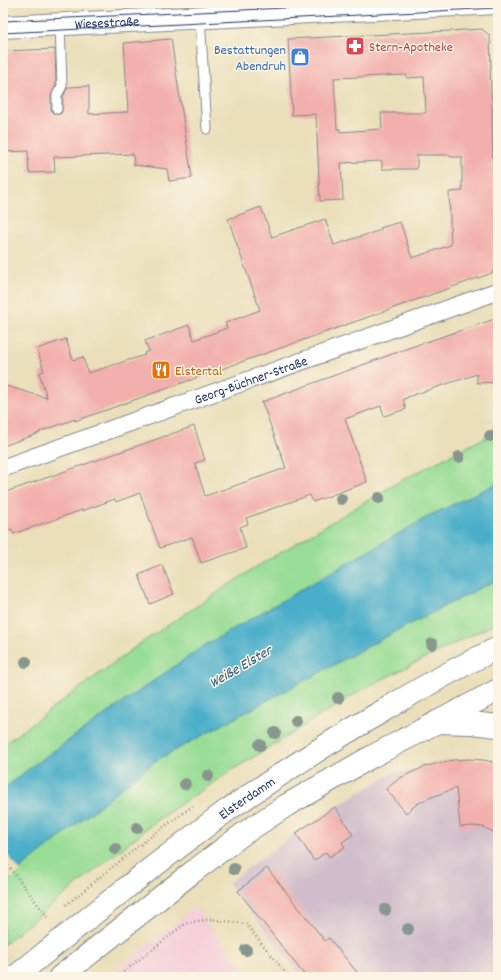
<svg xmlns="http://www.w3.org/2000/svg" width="501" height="980" font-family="Dekko,sans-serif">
  <rect width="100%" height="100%" fill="#fcf5e5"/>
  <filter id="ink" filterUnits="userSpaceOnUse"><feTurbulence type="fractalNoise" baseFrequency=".025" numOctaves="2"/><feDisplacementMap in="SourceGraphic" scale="8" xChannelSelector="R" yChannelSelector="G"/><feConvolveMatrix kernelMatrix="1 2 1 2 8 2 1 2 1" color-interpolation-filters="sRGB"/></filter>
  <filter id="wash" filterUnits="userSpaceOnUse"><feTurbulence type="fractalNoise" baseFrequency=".012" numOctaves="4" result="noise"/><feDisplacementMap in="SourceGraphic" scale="16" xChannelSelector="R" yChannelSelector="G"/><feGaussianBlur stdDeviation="0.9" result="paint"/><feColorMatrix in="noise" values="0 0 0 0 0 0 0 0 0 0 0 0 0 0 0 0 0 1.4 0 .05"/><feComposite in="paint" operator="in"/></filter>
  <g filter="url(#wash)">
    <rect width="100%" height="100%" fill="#eadfba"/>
    <!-- built -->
    <polygon fill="#f5cfda" points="195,907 248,977 108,977"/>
    <!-- industrial -->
    <polygon fill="#d1bdcb" points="469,759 483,760 498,763 498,977 302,977 228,883 296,833 335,807 391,774 416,770 439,762 453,760"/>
    <!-- green -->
    <g fill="#98dd95" stroke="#5a867a">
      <polygon points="498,431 498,483 431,515 202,647 35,764 3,789 3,745 138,645 256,567 402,480"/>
      <polygon points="498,579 498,622 365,688 234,769 157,820 3,945 3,883 155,761 391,634"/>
    </g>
    <!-- water -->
    <polygon fill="#4aaec9" stroke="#326e94" points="498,483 498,579 391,634 155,761 3,883 3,789 35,764 202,647 431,515"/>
    <!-- pier -->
    <polygon fill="#eadfba" points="3,849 21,872 11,879 3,869"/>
    <g id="blocks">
      <!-- building -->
      <g fill="#f2afab" fill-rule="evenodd">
        <path d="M482 29 490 36 491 69H490L492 109 493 181H495L498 230V265L492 273 75 421V419L39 432 40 433 3 446V385L47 398 39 373 44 371 37 349 66 339 73 360 83 357 88 373 145 355 144 353 149 351 145 341 189 325 194 340 227 328 225 323 260 310 228 219 261 207 272 237 325 219 334 245 381 230 380 228 400 222 412 258 451 245 449 192 462 191V157H450V155H417V169H382V161L341 163 343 200 320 201 316 114 292 115 288 39 450 31ZM407 75V78L424 77 426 113H381L382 129 340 132V129H337L334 78Z"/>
        <polygon points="171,39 192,178 169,181 167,169 134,165 133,154 54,157 55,172 29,173 28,151 3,152 3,51 55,49 56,85 51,95 51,109 52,112 54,114 60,114 62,112 63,97 68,87 89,86 89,114 128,112 124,43"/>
        <polygon points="498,318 498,382 477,383 477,374 407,397 407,398 403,399 406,409 384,416 381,406 345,419 367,482 313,502 310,495 246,518 248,524 240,527 246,548 201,563 192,537 160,548 140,493 116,502 115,499 82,511 82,510 13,534 12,529 3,532 3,493 194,426 205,460 195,463 205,496 286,468 262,402 414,346"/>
        <polygon points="162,565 174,594 150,604 139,575"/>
        <polygon points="469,759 483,760 498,763 498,834 483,827 473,826 460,827 456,788 429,798 417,804 406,813 386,789 400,778 426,766 453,760"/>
        <polygon points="335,807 353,835 342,842 345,847 329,857 326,852 314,861 296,833"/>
        <polygon points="267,868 325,941 329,938 361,977 306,977 238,891"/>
      </g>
    </g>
  </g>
  <g filter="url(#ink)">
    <use href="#blocks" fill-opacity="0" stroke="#82878c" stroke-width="1"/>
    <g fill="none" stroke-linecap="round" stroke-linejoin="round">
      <!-- service casing -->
      <g stroke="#82878c" stroke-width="11">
        <g id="service">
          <polyline points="200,18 207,129"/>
          <polyline points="57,109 57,95 62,86 60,24"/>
        </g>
      </g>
      <!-- minor casing -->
      <g stroke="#82878c" stroke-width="19">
        <g id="minor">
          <path id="s1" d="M3 468 498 291"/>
        </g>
      </g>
      <!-- tertiary casing -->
      <g stroke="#82878c" stroke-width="24">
        <g id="tertiary">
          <path id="s2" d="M3 27 498 3"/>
          <polyline points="437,722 471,723 498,726"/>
        </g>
      </g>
      <!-- secondary casing -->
      <g stroke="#82878c" stroke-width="24">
        <g id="secondary">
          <path id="s3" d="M15 977C58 942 101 908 145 873 173 852 200 830 229 809 279 775 329 742 381 712 419 689 458 667 498 648"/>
          <polyline points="60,977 190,874 243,834 287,805 371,757 498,690"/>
        </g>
      </g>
      <!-- path -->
      <g stroke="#82878c" stroke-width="2.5" stroke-dasharray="1 3" stroke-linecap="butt">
        <polyline points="3,859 49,919"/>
        <path d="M66 905C108 871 149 836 193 806"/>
        <polyline points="117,977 186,923 211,919 246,924 289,977"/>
      </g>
      <!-- service -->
      <use href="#service" stroke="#fff" stroke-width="9"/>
      <!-- minor -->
      <use href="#minor" stroke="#fff" stroke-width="17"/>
      <!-- tertiary -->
      <use href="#tertiary" stroke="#fff" stroke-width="22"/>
      <!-- secondary -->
      <use href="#secondary" stroke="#fff" stroke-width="22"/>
      <!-- tram -->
      <g stroke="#1b2f5e" stroke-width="1">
        <polyline points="3,21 394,3"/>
        <polyline points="3,33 498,8"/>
      </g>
    </g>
    <!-- trees -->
    <g fill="#89968f">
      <circle cx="490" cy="436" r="6"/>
      <circle cx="459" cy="457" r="6"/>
      <circle cx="379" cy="498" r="6"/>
      <circle cx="341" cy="499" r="6"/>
      <circle cx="432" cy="644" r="6"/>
      <circle cx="26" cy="662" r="6"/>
      <circle cx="338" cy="698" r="6"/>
      <circle cx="296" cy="721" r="6"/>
      <circle cx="275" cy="733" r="6"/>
      <circle cx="260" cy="745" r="6"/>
      <circle cx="208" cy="776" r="6"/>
      <circle cx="185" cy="784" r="6"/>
      <circle cx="137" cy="828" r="6"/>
      <circle cx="115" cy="849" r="6"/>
      <circle cx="234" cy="869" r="6"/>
      <circle cx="385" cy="910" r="6"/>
      <circle cx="408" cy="929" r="6"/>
      <circle cx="246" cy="950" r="6"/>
    </g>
  </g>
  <!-- icons -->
  <defs>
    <g id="pharmacy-square" transform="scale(1)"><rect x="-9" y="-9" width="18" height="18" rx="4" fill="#e0444e" stroke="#fcf5e5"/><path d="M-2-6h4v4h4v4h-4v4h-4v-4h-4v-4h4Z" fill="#fff"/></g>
    <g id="shop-square" transform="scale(1)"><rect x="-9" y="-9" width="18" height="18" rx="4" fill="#3f7fe0" stroke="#fcf5e5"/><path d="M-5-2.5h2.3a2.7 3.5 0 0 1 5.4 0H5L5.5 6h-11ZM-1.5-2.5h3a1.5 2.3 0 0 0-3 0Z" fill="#fff"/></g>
    <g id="restaurant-square" transform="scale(1)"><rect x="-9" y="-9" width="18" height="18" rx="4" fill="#e8710a" stroke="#fcf5e5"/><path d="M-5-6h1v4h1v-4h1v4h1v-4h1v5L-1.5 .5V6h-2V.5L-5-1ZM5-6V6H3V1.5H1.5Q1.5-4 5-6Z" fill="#fff"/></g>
  </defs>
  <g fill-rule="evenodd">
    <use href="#pharmacy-square" x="355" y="46"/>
    <use href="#shop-square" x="300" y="57"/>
    <use href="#restaurant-square" x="161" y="370"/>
  </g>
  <g text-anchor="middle" stroke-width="3" stroke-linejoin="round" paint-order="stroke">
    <!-- street labels -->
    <g font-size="14" fill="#1b2f5e" stroke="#fcf5e5">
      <text dy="5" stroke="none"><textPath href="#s2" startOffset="104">Wiesestraße</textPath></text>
      <text dy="5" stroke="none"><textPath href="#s1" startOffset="263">Georg-Büchner-Straße</textPath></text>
      <text dy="5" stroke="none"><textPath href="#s3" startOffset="293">Elsterdamm</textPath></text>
    </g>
    <!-- health labels -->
    <g font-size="14" fill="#be3a42" stroke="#fcf5e5" text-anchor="start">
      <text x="369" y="51">Stern-Apotheke</text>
    </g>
    <!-- shop labels -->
    <g font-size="14" fill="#366cbe" stroke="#fcf5e5" text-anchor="end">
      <text x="286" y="54">Bestattungen<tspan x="286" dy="16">Abendruh</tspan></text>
    </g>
    <!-- food labels -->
    <g font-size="14" fill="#c56008" stroke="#fcf5e5" text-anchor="start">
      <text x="175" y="375">Elstertal</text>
    </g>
    <!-- water labels -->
    <g font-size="15" font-style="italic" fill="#2b5b83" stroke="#fcf5e5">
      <text transform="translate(240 666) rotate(-30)" y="5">Weiße Elster</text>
    </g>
  </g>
  <!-- margin -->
  <rect width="501" height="980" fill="none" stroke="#fcf5e5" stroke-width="16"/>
</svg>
